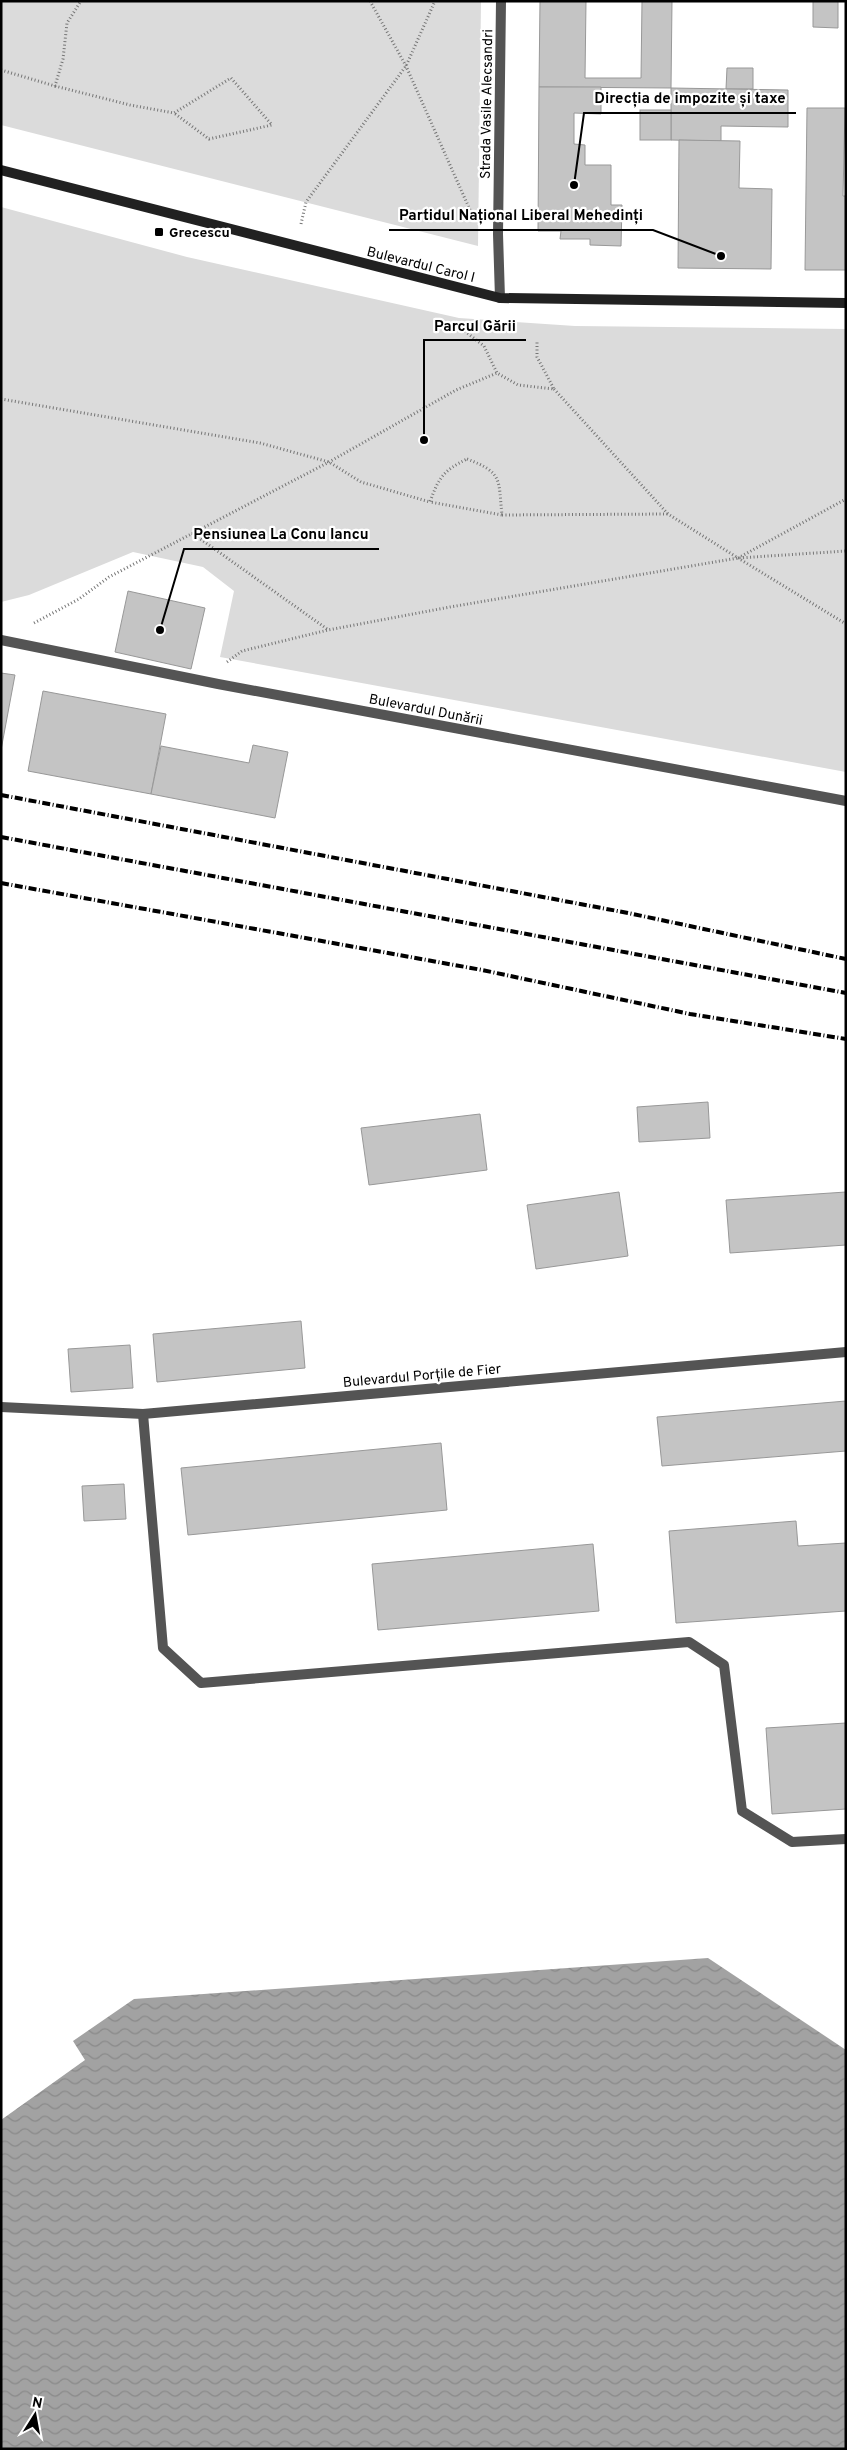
<svg xmlns="http://www.w3.org/2000/svg" width="847" height="2450" font-family="Overpass,sans-serif">
  <defs>
    <pattern id="water-waves" width="16" height="10" patternUnits="userSpaceOnUse" patternTransform="scale(1.25)"><rect width="16" height="10" fill="#a2a2a2"/><path d="M0 5q4-4 8 0t8 0" fill="none" stroke="#8a8a8a"/></pattern>
  </defs>
  <rect width="100%" height="100%" fill="#fff"/>
  <!-- green -->
  <g fill="#dbdbdb">
    <polygon points="1,1 481,1 478,246 1,125"/>
    <polygon points="1,207 187,257 459,318 575,326 846,329 846,772 220,657 234,591 203,567 133,552 29,595 1,602"/>
  </g>
  <!-- water -->
  <polygon fill="url(#water-waves)" points="708,1958 846,2050 846,2449 1,2449 1,2120 85,2060 73,2041 134,1999"/>
  <!-- building -->
  <g fill="#c4c4c4" stroke="#989898">
    <polygon points="540,1 586,1 585,78 641,78 642,1 672,1 671,88 539,87"/>
    <polygon points="813,1 838,1 838,28 813,27"/>
    <polygon points="727,68 753,68 753,89 726,89"/>
    <polygon points="539,87 601,87 601,114 574,113 574,144 585,145 585,165 611,165 611,205 622,205 621,246 590,245 590,239 560,239 561,231 538,231"/>
    <polygon points="671,88 788,90 788,127 721,126 721,141 671,140"/>
    <polygon points="807,108 845,108 843,196 846,196 846,270 805,270"/>
    <rect x="640" y="110" width="31" height="30"/>
    <polygon points="679,140 740,141 739,188 772,189 771,269 678,268"/>
    <polygon points="128,591 205,608 191,669 115,652"/>
    <polygon points="1,673 15,675 1,750"/>
    <polygon points="43,691 166,714 151,794 28,771"/>
    <polygon points="253,745 288,752 275,818 151,794 161,746 249,763"/>
    <polygon points="708,1102 710,1138 639,1142 637,1107"/>
    <polygon points="480,1114 487,1170 369,1185 361,1128"/>
    <polygon points="619,1192 628,1256 536,1269 527,1205"/>
    <polygon points="846,1192 846,1245 730,1253 726,1200"/>
    <polygon points="301,1321 305,1368 157,1382 153,1334"/>
    <polygon points="130,1345 133,1388 71,1392 68,1349"/>
    <polygon points="846,1401 846,1451 662,1466 657,1417"/>
    <polygon points="441,1443 447,1510 188,1535 181,1468"/>
    <polygon points="124,1484 126,1519 84,1521 82,1486"/>
    <polygon points="796,1521 798,1546 846,1543 846,1611 676,1623 669,1531"/>
    <polygon points="593,1544 599,1611 378,1630 372,1564"/>
    <polygon points="846,1723 846,1809 772,1814 766,1728"/>
  </g>
  <g fill="none" stroke-linecap="round" stroke-linejoin="round">
    <!-- path -->
    <g stroke="#767676" stroke-width="3" stroke-dasharray="1 2.5" stroke-linecap="butt">
      <polyline points="370,1 406,66 474,219"/>
      <polyline points="1,70 55,86 63,59 67,23 81,1"/>
      <polyline points="55,86 130,105 174,113 231,78 272,125 209,139 174,113"/>
      <polyline points="301,224 306,202 406,66 435,1"/>
      <polyline points="462,329 484,346 497,373 518,385 554,389 537,357 537,340"/>
      <polyline points="554,389 668,514 738,558 846,499"/>
      <polyline points="1,399 260,443 329,462 361,482 430,502"/>
      <path d="M467 459C504 473 498 480 502 515L430 502C439 477 443 471 467 459Z"/>
      <polyline points="502,515 668,514"/>
      <polyline points="192,533 327,629"/>
      <polyline points="738,558 846,624"/>
      <polyline points="34,623 79,599 109,577 329,462 456,390 497,373"/>
      <polyline points="227,662 242,651 328,630 450,607 738,558 846,551"/>
    </g>
    <!-- service -->
    <polyline stroke="#545454" stroke-width="10" points="143,1414 163,1648 201,1683 689,1642 724,1665 742,1811 792,1842 846,1839"/>
    <!-- minor -->
    <g stroke="#545454" stroke-width="10">
      <polyline points="500,298 498,234 501,1"/>
      <polyline points="1,1407 143,1414 846,1352"/>
    </g>
    <!-- tertiary -->
    <polyline stroke="#545454" stroke-width="10" points="1,640 218,684 846,801"/>
    <!-- secondary -->
    <polyline stroke="#212121" stroke-width="10" points="1,170 500,298 846,303"/>
    <!-- rail -->
    <g stroke="#000" stroke-width="4" stroke-dasharray="8 2.5 1 2.5" stroke-linecap="butt">
      <polyline points="1,795 628,913 846,959"/>
      <polyline points="1,837 846,993"/>
      <polyline points="1,883 482,970 690,1014 846,1039"/>
    </g>
  </g>
  <!-- markers -->
  <rect fill="#000" stroke="#fff" stroke-width="2" x="154" y="227" width="10" height="10" rx="2.5"/>
  <g text-anchor="middle" stroke-width="4.5" stroke-linejoin="round" paint-order="stroke">
    <!-- street labels -->
    <g font-size="14" fill="#000" stroke="#fff">
      <text transform="translate(486 104) rotate(-89)" y="5">Strada Vasile Alecsandri</text>
      <text transform="translate(421 264) rotate(14)" y="5">Bulevardul Carol I</text>
      <text transform="translate(426 709) rotate(11)" y="5">Bulevardul Dunării</text>
      <text transform="translate(422 1375) rotate(-5)" y="5">Bulevardul Porțile de Fier</text>
    </g>
    <!-- poi labels -->
    <g font-size="14" font-weight="bold" fill="#000" stroke="#fff" text-anchor="start">
      <text x="169" y="237">Grecescu</text>
    </g>
  </g>
  <!-- callouts -->
  <path fill="none" stroke="#000" stroke-width="2" d="M574 185L584 113H796M721 256L653 230H389M424 440L424 340H526M160 630L184 549H379"/>
  <g fill="#000" stroke="#fff" stroke-width="2">
    <circle cx="574" cy="185" r="5"/>
    <circle cx="721" cy="256" r="5"/>
    <circle cx="424" cy="440" r="5"/>
    <circle cx="160" cy="630" r="5"/>
  </g>
  <g font-size="15" text-anchor="middle" font-weight="bold" fill="#000" stroke="#fff" stroke-width="4.5" stroke-linejoin="round" paint-order="stroke">
    <text x="690" y="103">Direcția de impozite și taxe</text>
    <text x="521" y="220">Partidul Național Liberal Mehedinți</text>
    <text x="475" y="331">Parcul Gării</text>
    <text x="281" y="539">Pensiunea La Conu Iancu</text>
  </g>
  <!-- border -->
  <rect width="847" height="2450" fill="none" stroke="#000000" stroke-width="5"/>
  <!-- north arrow -->
  <g transform="translate(35 2415) rotate(11)" stroke="#ffffff" stroke-width="4" paint-order="stroke">
  <path d="M0-4L9 19L0 12L-9 19Z" fill="#000000"/>
  <text y="-8" font-size="14" font-weight="bold" text-anchor="middle" fill="#000000">N</text>
  </g>
</svg>
